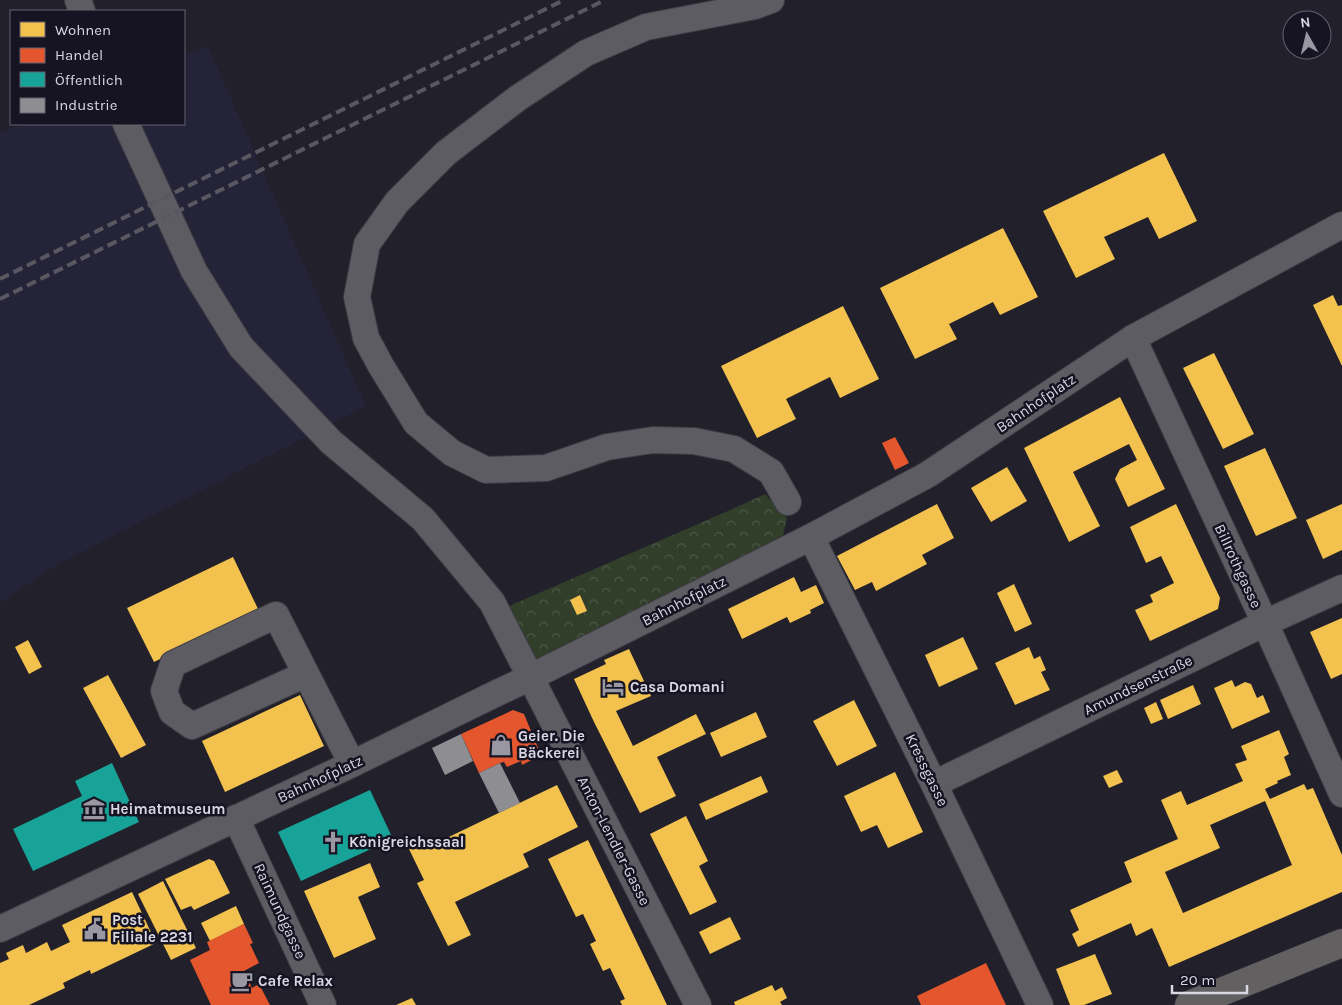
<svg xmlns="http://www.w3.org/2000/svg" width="1342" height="1005" font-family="Karla,sans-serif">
  <defs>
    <pattern id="park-crowns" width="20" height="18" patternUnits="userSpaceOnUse" patternTransform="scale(1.25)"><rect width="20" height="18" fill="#303e2a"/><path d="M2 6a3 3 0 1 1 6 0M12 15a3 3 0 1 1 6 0" fill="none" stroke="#4d5949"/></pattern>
  </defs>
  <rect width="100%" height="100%" fill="#22202a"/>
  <!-- built -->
  <polygon fill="#252337" points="208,46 366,406 57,565 0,603 0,133 23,124 184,124 184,56"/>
  <!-- park -->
  <polygon fill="url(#park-crowns)" points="765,494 787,518 781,544 534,664 507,607 728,511"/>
  <!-- homes -->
  <g fill="#f2c14e" fill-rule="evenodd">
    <polygon points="1164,153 1197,221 1159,239 1148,217 1104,237 1115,259 1076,278 1043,211"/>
    <polygon points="1003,228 1038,297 1000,315 993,302 949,324 957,339 915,359 880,288"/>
    <polygon points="1333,295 1338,306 1342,305 1342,366 1313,305"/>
    <polygon points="843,306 879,379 840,398 830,377 786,399 796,419 757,438 721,366"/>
    <polygon points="1214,353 1254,434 1223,449 1183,368"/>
    <polygon points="1120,397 1165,489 1128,507 1115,479 1120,469 1137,460 1129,444 1073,472 1100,526 1069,542 1024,448"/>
    <polygon points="1265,448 1297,518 1256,536 1224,466"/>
    <polygon points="1007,467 1027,501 991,522 971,488"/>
    <polygon points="937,504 954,538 922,555 927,564 876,591 872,582 855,590 837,556"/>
    <polygon points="1176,504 1220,598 1218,609 1150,641 1135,610 1153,602 1150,595 1174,583 1161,556 1146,563 1130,527"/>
    <polygon points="1342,504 1342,550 1323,559 1306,520"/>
    <polygon points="233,557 259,611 154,662 127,608"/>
    <polygon points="794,577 801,592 816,585 824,603 810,610 811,613 790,623 787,617 742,639 728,609"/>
    <polygon points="1014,584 1032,624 1015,632 997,593"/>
    <polygon points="580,595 587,611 577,615 570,600"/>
    <polygon points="1342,618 1342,674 1331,679 1310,632"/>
    <polygon points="963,637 978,669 939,687 925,655"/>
    <polygon points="28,640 42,667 29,674 15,647"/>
    <polygon points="1029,647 1034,659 1040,656 1046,670 1041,672 1050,690 1015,705 995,663"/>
    <polygon points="629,649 651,696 616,711 633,746 696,714 706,734 657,757 676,796 640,813 594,722 574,679 606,664 604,660"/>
    <polygon points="108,675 146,745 121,758 83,688"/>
    <polygon points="1232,680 1235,687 1245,682 1251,684 1257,698 1263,695 1270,712 1232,729 1214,688"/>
    <polygon points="1193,685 1201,704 1168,719 1160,700"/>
    <polygon points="300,695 324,746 225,792 202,741"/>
    <polygon points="854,700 877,746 837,766 813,721"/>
    <polygon points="1156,702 1163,719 1151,724 1144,708"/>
    <polygon points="756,712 767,737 721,757 710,733"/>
    <path d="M1279 730 1289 754 1284 757 1291 775 1277 781 1278 783 1265 789 1270 799 1304 784 1307 790 1313 788 1342 855V892L1169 967 1152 928 1136 936 1131 923 1078 947 1072 934 1079 930 1070 910 1132 882 1124 862 1178 839 1161 800 1181 791 1187 805 1243 781 1235 764 1247 760 1241 746ZM1265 801 1292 865 1183 913 1165 872 1220 848 1210 825Z"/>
    <polygon points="1117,770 1123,782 1109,788 1103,776"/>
    <polygon points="895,772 923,832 888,848 877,825 861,832 844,796"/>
    <polygon points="761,776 768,792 706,820 699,804"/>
    <polygon points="557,785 578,827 523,854 529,867 455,902 471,935 448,946 417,883 424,880 409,849 425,841 428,847"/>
    <polygon points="686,816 708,861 699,866 717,902 690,915 650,834"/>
    <polygon points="588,840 642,953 667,1005 622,1005 620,1001 625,999 610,968 603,971 590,944 596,941 583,914 576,917 548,859"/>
    <polygon points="209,859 214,861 230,893 194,910 191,906 181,910 165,879"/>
    <polygon points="370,863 380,887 358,897 376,939 334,958 304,891"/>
    <polygon points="163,881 196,948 171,960 138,894"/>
    <polygon points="132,892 156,943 91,974 90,970 63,983 65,988 29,1005 0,1005 0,963 9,959 6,953 23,945 26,953 47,942 51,951 70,942 62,925"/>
    <polygon points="236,906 244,924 210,941 201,923"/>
    <polygon points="730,917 741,939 710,954 699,932"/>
    <polygon points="1095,954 1112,994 1084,1005 1070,1005 1056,969"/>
    <polygon points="772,985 775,991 782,987 787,998 780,1002 782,1005 735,1005 734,1002"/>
    <polygon points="412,998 416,1005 396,1005"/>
  </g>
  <!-- shops -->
  <g fill="#e4572e">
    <polygon points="895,437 909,463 895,470 882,443"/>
    <polygon points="513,710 524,714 541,755 522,765 521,761 507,767 504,762 500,763 479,773 461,734"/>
    <polygon points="244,924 253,943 250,944 259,963 244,971 252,988 259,984 270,1005 211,1005 190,960 210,950 207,942"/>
    <polygon points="986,963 1006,1005 921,1005 917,996"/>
  </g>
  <!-- public -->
  <g fill="#17a398">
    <polygon points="112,763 139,822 33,871 13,829 82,796 75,781"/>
    <polygon points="370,790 393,839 301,881 278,832"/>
  </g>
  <!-- industry -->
  <g fill="#8d8d92">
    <polygon points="461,734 473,761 445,775 432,748"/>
    <polygon points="500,763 520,803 499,813 479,773"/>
  </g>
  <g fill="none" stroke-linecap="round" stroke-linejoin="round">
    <!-- minor casing -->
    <g stroke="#3d3c44" stroke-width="28">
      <g id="minor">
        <polyline points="78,0 82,11"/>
        <polyline points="771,0 755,6 646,27 586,53 518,98 446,153 397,202 367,244 357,297 366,338 381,366 416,423 452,453 486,470 546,468 607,447 653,440 694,441 734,449 771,472 788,502"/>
        <polyline points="126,124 194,271 241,347 331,442 423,519 492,602 698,1005"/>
        <polyline points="1133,338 1265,623 1342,794"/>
        <polyline points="811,537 934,784 1040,1005"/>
        <polyline points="306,674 192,726 172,712 164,691 173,664 276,615 352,764"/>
        <polyline points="934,784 1265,623 1342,588"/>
        <polyline points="236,818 323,1005"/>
        <polyline points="0,929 352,764 499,692 531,677 811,537 927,475 1133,338 1342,225"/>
      </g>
    </g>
    <!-- major casing -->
    <g stroke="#3d3c44" stroke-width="29">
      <polyline id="major" points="1189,1005 1342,943"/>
    </g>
    <!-- minor -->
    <use href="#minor" stroke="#5e5c63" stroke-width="26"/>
    <!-- major -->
    <use href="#major" stroke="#636062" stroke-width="28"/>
    <!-- rail -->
    <g stroke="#595860" stroke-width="4" stroke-dasharray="10 5" stroke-linecap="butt">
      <polyline points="0,279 564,0"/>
      <polyline points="0,299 605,0"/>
    </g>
  </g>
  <!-- icons -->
  <defs>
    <g id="hotel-bare" transform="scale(1.725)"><path d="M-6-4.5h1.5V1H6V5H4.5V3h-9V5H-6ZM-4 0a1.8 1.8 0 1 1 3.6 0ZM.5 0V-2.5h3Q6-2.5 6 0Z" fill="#9897a2" stroke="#161423" stroke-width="2.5" paint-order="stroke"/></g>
    <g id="shop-bare" transform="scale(1.725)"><path d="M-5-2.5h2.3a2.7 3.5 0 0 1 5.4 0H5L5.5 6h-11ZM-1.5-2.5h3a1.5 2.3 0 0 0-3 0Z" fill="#9897a2" stroke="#161423" stroke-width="2.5" paint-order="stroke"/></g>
    <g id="museum-bare" transform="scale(1.725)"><path d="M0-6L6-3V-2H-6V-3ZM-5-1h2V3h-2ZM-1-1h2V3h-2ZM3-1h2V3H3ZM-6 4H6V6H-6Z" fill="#9897a2" stroke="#161423" stroke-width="2.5" paint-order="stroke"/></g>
    <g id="church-bare" transform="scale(1.725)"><path d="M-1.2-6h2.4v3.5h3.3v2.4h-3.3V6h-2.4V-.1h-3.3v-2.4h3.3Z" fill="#9897a2" stroke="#161423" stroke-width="2.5" paint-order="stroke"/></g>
    <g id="civic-bare" transform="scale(1.725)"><path d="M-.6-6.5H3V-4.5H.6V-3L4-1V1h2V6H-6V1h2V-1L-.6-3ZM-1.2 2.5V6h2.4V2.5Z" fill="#9897a2" stroke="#161423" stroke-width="2.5" paint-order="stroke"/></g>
    <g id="cafe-bare" transform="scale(1.725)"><path d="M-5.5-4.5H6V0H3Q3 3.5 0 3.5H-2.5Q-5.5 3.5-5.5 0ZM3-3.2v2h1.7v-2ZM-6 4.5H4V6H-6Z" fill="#9897a2" stroke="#161423" stroke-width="2.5" paint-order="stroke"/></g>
  </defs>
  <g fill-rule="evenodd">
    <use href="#hotel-bare" x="613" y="687"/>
    <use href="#shop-bare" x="501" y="745"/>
    <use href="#museum-bare" x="94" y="809"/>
    <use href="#church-bare" x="333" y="842"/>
    <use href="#civic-bare" x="95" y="929"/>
    <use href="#cafe-bare" x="242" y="981"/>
  </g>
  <g text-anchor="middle" stroke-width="5" stroke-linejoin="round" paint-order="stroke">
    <!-- street labels -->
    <g font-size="15" fill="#d8d7e2" stroke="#161423">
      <text transform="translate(1036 403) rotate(-34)" y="5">Bahnhofplatz</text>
      <text transform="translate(1238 566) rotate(65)" y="5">Billrothgasse</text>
      <text transform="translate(684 601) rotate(-27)" y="5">Bahnhofplatz</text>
      <text transform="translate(1138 685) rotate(-26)" y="5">Amundsenstraße</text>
      <text transform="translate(927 770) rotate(64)" y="5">Kressgasse</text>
      <text transform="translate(320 779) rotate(-25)" y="5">Bahnhofplatz</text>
      <text transform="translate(614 841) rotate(63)" y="5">Anton-Lendler-Gasse</text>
      <text transform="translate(280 911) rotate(65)" y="5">Raimundgasse</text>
    </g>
    <!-- poi labels -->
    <g font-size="15" font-weight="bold" fill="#d8d7e2" stroke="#161423" text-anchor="start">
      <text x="630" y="692">Casa Domani</text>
      <text x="518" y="741">Geier. Die<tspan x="518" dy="17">Bäckerei</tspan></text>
      <text x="110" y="814">Heimatmuseum</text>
      <text x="349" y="847">Königreichssaal</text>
      <text x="112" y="925">Post<tspan x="112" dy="17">Filiale 2231</tspan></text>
      <text x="258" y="986">Cafe Relax</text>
    </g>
  </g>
  <!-- legend -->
  <rect x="10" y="10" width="175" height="115" fill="#161423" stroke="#64626f"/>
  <rect x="20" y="22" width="25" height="15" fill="#f2c14e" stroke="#64626f"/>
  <text x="55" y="35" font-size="15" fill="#d8d7e2">Wohnen</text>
  <rect x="20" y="48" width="25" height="15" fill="#e4572e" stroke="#64626f"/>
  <text x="55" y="60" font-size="15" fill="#d8d7e2">Handel</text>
  <rect x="20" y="72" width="25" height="15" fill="#17a398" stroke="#64626f"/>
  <text x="55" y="85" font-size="15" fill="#d8d7e2">Öffentlich</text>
  <rect x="20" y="98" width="25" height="15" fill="#8d8d92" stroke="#64626f"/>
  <text x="55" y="110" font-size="15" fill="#d8d7e2">Industrie</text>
  <!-- north arrow -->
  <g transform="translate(1307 35) rotate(352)"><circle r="24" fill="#161423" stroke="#64626f"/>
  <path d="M0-4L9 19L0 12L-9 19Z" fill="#9897a2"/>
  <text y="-8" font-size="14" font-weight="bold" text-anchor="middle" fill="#d8d7e2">N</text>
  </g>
  <!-- scale -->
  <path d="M1172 985v8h75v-8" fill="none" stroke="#d8d7e2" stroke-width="2.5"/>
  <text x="1180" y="985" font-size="15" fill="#d8d7e2" stroke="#161423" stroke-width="4" paint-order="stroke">20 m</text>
</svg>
